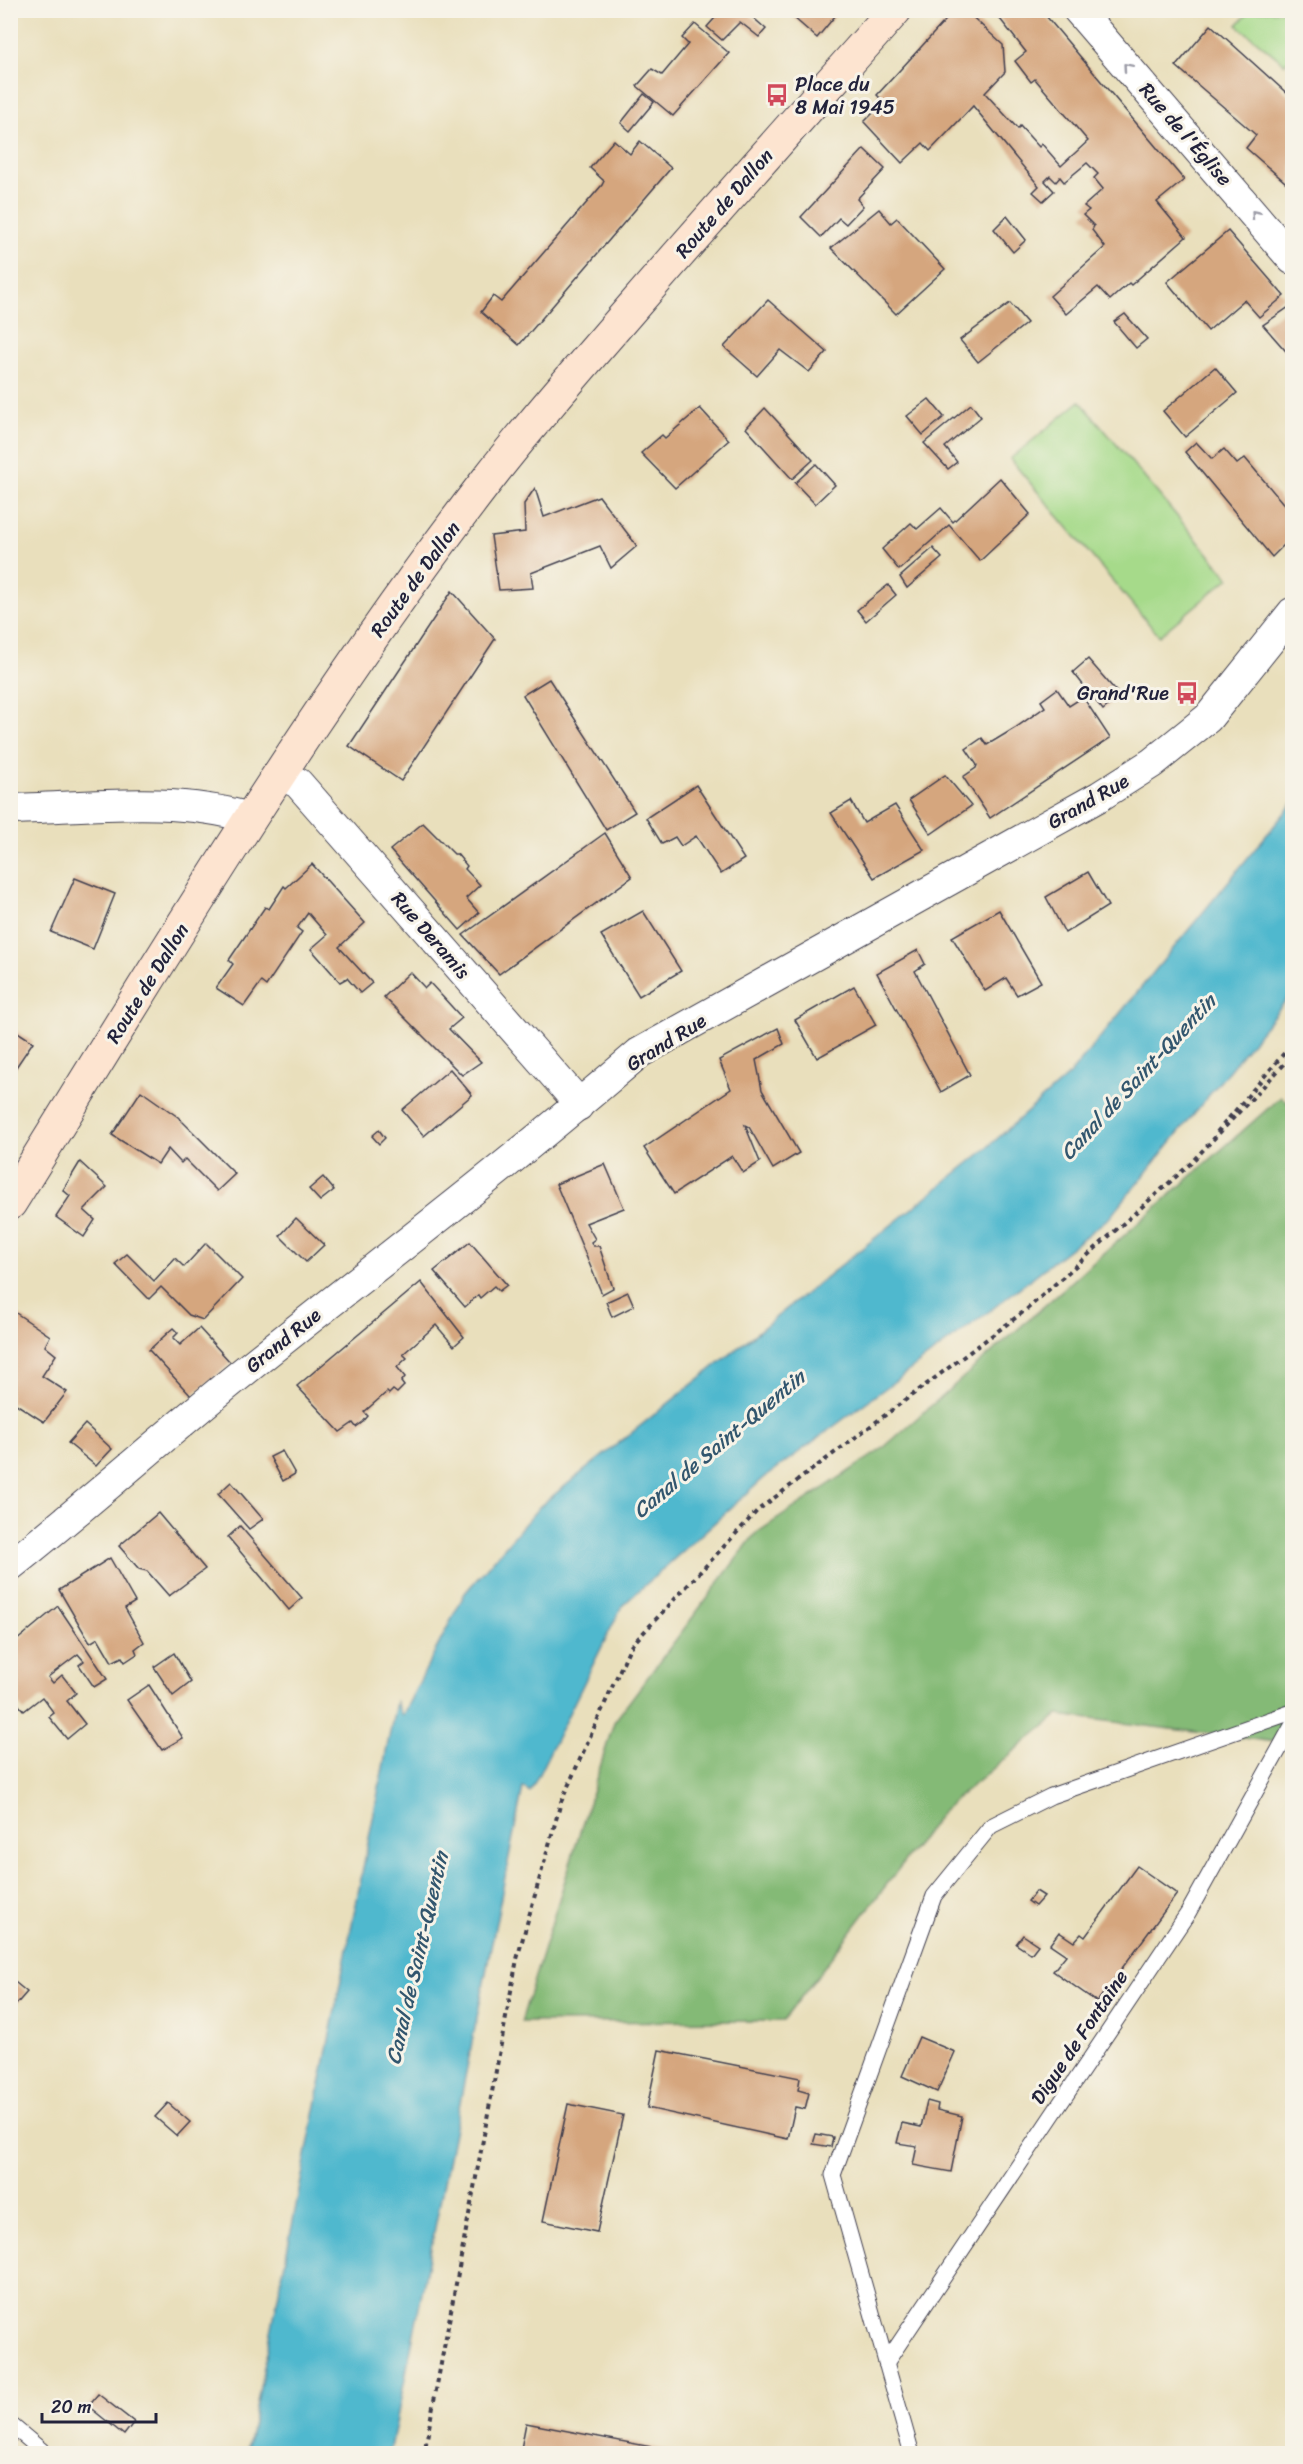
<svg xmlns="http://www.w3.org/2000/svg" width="1303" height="2464" font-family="Sriracha,sans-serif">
  <rect width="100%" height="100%" fill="#f7f3e8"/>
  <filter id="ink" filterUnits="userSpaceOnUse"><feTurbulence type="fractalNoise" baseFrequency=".0167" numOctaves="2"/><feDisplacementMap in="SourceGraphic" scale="12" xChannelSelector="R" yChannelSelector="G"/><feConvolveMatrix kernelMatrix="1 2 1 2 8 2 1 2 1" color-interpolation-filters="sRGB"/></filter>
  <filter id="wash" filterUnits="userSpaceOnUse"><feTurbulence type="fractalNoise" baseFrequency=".008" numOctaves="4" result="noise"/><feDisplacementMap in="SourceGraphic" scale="24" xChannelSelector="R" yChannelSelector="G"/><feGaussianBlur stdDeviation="1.35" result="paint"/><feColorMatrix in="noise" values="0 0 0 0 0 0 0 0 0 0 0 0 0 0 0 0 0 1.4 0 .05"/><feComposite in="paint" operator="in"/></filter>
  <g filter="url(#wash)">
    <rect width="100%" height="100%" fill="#e9dfbc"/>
    <!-- green -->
    <g fill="#a6da8a" stroke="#647e62" stroke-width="1.5">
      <polygon points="1250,11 1292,11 1292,56 1285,64 1237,25"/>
      <polygon points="1080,401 1229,578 1159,636 1010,459"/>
    </g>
    <!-- forest -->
    <polygon fill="#84ba76" stroke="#536e58" stroke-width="1.5" points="1281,1097 1292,1106 1292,1744 1058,1715 944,1809 783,2021 521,2022 614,1722 755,1534 882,1449"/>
    <!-- water -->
    <polygon fill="#50b8ce" stroke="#396d84" stroke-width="1.5" points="1292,804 1292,993 1110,1217 991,1310 764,1478 622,1606 530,1792 523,1787 390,2453 247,2453 396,1702 402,1716 465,1593 540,1506 980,1154 1070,1074"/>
    <g id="blocks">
      <!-- building -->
      <g fill="#d5a67e">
        <polygon points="722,10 750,10 748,13 766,29 759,37 740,22 722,40 707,27"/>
        <polygon points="785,10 840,10 817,38"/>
        <polygon points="955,10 965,10 1003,45 1005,72 985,93 1018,129 1020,126 1039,147 1042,144 1061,166 1088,141 1035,79 1031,82 1015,61 1026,52 993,10 1041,10 1184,180 1157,202 1186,237 1131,285 1129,283 1110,300 1098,287 1066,314 1050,296 1105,247 1092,230 1094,226 1083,215 1089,210 1084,206 1103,189 1094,178 1098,174 1087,163 1064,182 1060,177 1056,182 1050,176 1045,181 1054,191 1043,201 1033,192 1039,186 973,106 930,151 923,143 902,163 864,122 884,102 877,95"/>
        <polygon points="695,24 729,53 673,116 637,86 652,69 662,75 688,44 682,38"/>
        <polygon points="1211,25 1291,97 1292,96 1292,188 1246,148 1256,135 1176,66"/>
        <polygon points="644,94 654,102 630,131 621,123"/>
        <polygon points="614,140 630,154 640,141 671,168 519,345 481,312 493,296 501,302 602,185 604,181 590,168"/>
        <polygon points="864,149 885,169 857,199 863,206 846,224 839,218 821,237 801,217"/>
        <polygon points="879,209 891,223 897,218 945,269 896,314 831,248"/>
        <polygon points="1007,216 1026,240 1013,252 994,229"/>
        <polygon points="1228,231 1284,296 1259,317 1244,300 1208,331 1167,282"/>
        <polygon points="768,300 827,352 809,372 780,350 757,376 724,347"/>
        <polygon points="1010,303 1027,323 978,362 960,340"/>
        <polygon points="1292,305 1292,358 1263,325"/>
        <polygon points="1125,314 1147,339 1136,348 1114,322"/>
        <polygon points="1215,367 1237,393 1185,437 1163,411"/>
        <polygon points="929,399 944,417 923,435 907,416"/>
        <polygon points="971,404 981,417 945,447 957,462 948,469 924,443"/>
        <polygon points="700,408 729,440 675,488 641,453 662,435 665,438"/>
        <polygon points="765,408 813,460 792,479 746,428"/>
        <polygon points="1196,442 1212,459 1224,449 1237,464 1245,458 1292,514 1292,537 1272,557 1185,452"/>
        <polygon points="816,464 835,485 815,504 795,483"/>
        <polygon points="1000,478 1030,514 980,561 949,525 899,570 882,549 911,523 917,529 941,508 953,522"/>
        <polygon points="535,488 544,517 599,496 637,546 611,568 600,546 531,573 533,588 499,590 491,536 525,532 524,504"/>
        <polygon points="933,548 942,558 907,588 900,577"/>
        <polygon points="888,585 896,595 866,621 857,610"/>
        <polygon points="452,591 495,639 401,781 349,746"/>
        <polygon points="1088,659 1120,696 1103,710 1073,672"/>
        <polygon points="549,679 635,812 606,830 523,695"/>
        <polygon points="1057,689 1069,706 1083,697 1110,738 990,818 963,777 976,768 977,765 966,749 982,738 987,745 1015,728 1045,707 1041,701"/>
        <polygon points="945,775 971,806 931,834 909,800"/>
        <polygon points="696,785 744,859 721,874 696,836 681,846 675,837 662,844 646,818"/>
        <polygon points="851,801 864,823 895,805 924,850 874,878 831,813"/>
        <polygon points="423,823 454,854 457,854 467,866 465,869 480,885 466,898 479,913 460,930 390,850"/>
        <polygon points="605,833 632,877 499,974 463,935"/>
        <polygon points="312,864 365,923 339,947 372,983 360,993 347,978 340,982 311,949 327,935 308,913 297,928 302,932 266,986 261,982 244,1006 216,988 233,964 229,960 265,907 269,909 284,886 286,888"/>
        <polygon points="1088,872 1108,906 1065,933 1046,897"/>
        <polygon points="75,878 115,894 93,949 51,932"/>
        <polygon points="999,910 1041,982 1017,995 1006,978 985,991 952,937"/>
        <polygon points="643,911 681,971 639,996 601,935"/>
        <polygon points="918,950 925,964 915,971 970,1075 941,1092 877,973"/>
        <polygon points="410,972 425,988 430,983 462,1018 449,1029 481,1062 462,1075 384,997"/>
        <polygon points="854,986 876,1025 817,1058 795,1020"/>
        <polygon points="10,1027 33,1042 10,1076"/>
        <polygon points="778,1028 784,1044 756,1060 762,1090 799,1153 773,1169 749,1127 745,1125 760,1162 743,1173 732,1156 674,1194 644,1148 731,1089 719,1060"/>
        <polygon points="450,1069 472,1095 424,1136 402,1110"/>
        <polygon points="141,1091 178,1117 235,1174 217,1191 185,1159 181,1163 168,1149 158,1164 112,1135"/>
        <polygon points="379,1130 385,1138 379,1144 372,1136"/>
        <polygon points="80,1162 107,1187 84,1210 95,1220 84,1237 56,1217 70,1196 63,1190"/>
        <polygon points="605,1164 624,1208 586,1223 595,1239 591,1242 593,1246 599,1246 613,1288 602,1294 556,1184"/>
        <polygon points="323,1177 334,1190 320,1201 309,1189"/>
        <polygon points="296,1218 324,1245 306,1262 280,1236"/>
        <polygon points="470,1242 507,1285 499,1291 494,1286 480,1298 478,1295 465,1307 434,1271"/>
        <polygon points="206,1243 242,1279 203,1320 189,1315 161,1287 149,1299 115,1264 127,1254 154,1281 175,1258 184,1267"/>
        <polygon points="421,1282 464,1337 454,1346 436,1325 403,1354 407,1358 397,1367 405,1377 401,1382 404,1386 397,1393 393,1390 389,1394 387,1392 364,1412 368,1416 363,1422 356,1427 353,1423 340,1432 297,1386"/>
        <polygon points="628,1292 634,1306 612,1317 606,1302"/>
        <polygon points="10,1309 50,1336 45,1346 56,1355 42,1376 67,1392 44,1422 13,1402 10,1405"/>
        <polygon points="173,1328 178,1333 173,1338 180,1345 199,1328 231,1363 191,1396 149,1350"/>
        <polygon points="85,1424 112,1449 96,1466 68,1443"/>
        <polygon points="282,1451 295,1474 283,1481 270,1457"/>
        <polygon points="231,1482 263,1519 249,1529 218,1494"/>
        <polygon points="158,1513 205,1569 169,1596 147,1571 139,1569 119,1546"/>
        <polygon points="240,1526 302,1598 289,1610 228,1537"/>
        <polygon points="110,1558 135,1602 125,1608 144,1642 135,1649 137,1654 125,1662 122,1657 112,1662 98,1638 90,1643 59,1590"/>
        <polygon points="58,1606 107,1679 94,1687 79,1665 84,1661 78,1654 48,1677 53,1683 62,1675 76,1693 67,1701 85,1724 67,1739 49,1717 54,1713 42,1697 24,1711 17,1703 10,1708 10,1646"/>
        <polygon points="174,1653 191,1682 173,1696 154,1667"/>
        <polygon points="149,1685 183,1738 162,1750 127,1700"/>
        <polygon points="1137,1866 1177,1894 1097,2002 1053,1971 1066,1955 1050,1944 1059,1932 1074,1942 1081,1934 1085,1937"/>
        <polygon points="1036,1891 1044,1896 1035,1906 1028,1901"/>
        <polygon points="1023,1935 1038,1945 1031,1954 1016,1944"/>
        <polygon points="10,1978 27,1992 14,2007 10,2004"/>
        <polygon points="919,2037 955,2052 937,2092 902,2076"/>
        <polygon points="659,2050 800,2078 798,2090 809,2093 805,2109 795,2107 788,2139 647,2108"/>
        <polygon points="927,2101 938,2104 937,2110 962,2116 951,2172 913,2165 917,2146 897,2143 902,2123 921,2127"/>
        <polygon points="168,2103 190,2122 177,2136 155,2117"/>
        <polygon points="568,2104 623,2115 597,2232 543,2221"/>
        <polygon points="816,2134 833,2137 831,2147 813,2144"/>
        <polygon points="98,2394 134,2422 124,2435 88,2406"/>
        <polygon points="526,2423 678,2452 678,2454 520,2454"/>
      </g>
    </g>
  </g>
  <g filter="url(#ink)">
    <use href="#blocks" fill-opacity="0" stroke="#403e4e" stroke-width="1.5"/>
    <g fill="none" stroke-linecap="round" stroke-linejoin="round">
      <!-- lane casing -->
      <g stroke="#403e4e" stroke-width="17">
        <g id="lane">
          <polyline points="886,2363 1188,1913 1292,1726"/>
          <polyline points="10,2424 46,2454"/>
          <polyline points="912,2454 833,2175 934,1896 991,1826 1051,1796 1292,1712"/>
        </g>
      </g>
      <!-- street casing -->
      <g stroke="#403e4e" stroke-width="32">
        <g id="street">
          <polyline points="1078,10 1292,259"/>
          <polyline points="278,774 298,783 569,1092 578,1106"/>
          <path d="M10 809C89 807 174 795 250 818"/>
          <path d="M10 1566C91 1502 167 1433 247 1369 378 1264 512 1163 639 1053L1100 796 1152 763 1208 718 1292 613"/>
        </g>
      </g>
      <!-- secondary casing -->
      <g stroke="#403e4e" stroke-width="35">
        <path id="secondary" d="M10 1203C163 957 311 708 488 479 535 418 587 360 637 302 722 204 809 107 895 10"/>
      </g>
      <!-- path -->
      <g stroke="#403e4e" stroke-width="4" stroke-dasharray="4.5 4.5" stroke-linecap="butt">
        <polyline points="1217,1132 1292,1044"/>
        <polyline points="424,2454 517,1959 561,1802 630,1647 758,1510 1026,1310 1189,1165 1292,1056"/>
      </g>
      <!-- lane -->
      <use href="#lane" stroke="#fff" stroke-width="15"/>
      <!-- street -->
      <use href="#street" stroke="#fff" stroke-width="30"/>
      <!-- secondary -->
      <use href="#secondary" stroke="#fde4d0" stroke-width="33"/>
    </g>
    <!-- one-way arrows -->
    <defs><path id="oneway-chevron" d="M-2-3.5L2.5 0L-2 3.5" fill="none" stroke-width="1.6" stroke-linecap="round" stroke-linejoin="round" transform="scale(1.5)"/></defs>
    <g stroke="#9c9ca7">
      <use href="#oneway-chevron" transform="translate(1127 67) rotate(-131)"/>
      <use href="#oneway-chevron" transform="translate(1255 214) rotate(-131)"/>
    </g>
  </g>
  <!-- icons -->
  <defs>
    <g id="bus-bare" transform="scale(1.8)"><path d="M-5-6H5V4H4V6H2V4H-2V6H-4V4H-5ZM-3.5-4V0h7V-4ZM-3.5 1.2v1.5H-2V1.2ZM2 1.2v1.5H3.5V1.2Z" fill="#d1495b" stroke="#f7f3e8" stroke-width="2.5" paint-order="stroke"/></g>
  </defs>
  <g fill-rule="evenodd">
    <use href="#bus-bare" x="777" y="95"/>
    <use href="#bus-bare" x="1187" y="693"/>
  </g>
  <g text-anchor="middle" stroke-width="6" stroke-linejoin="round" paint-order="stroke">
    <!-- poi labels -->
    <g font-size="20" fill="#22223b" stroke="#f7f3e8" text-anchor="start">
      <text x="795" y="91">Place du<tspan x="795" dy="23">8 Mai 1945</tspan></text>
      <text x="1169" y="700" text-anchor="end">Grand'Rue</text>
    </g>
    <!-- street labels -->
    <g font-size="20" fill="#22223b" stroke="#f7f3e8">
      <text transform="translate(1186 134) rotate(49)" y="7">Rue de l'Église</text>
      <text transform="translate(724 203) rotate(-49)" y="7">Route de Dallon</text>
      <text transform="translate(415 579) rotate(-54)" y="7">Route de Dallon</text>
      <text transform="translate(1088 801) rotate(-30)" y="7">Grand Rue</text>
      <text transform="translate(431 935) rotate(49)" y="7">Rue Deramis</text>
      <text transform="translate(147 983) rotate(-58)" y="7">Route de Dallon</text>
      <text transform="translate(666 1042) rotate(-32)" y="7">Grand Rue</text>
      <text transform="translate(283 1340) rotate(-39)" y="7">Grand Rue</text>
      <text transform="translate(1079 2037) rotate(-56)" y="7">Digue de Fontaine</text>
    </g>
    <!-- water labels -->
    <g font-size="21" font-style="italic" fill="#32566e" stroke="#f7f3e8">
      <text transform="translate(1138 1077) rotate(-47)" y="7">Canal de Saint-Quentin</text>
      <text transform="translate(719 1444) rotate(-40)" y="7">Canal de Saint-Quentin</text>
      <text transform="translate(417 1958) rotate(-77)" y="7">Canal de Saint-Quentin</text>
    </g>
  </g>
  <!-- margin -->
  <rect width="1303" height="2464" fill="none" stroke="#f7f3e8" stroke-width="36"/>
  <!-- scale -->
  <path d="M42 2413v9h114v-9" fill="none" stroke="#22223b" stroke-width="3"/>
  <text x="51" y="2413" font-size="18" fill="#22223b" stroke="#f7f3e8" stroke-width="4.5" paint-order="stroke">20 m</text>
</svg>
